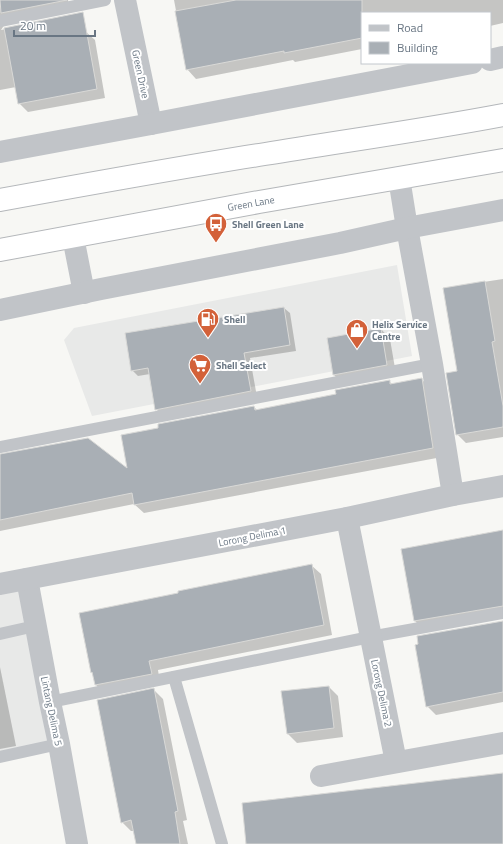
<svg xmlns="http://www.w3.org/2000/svg" width="503" height="844" font-family="'Titillium Web',sans-serif">
  <rect width="100%" height="100%" fill="#f7f7f4"/>
  <!-- built -->
  <g fill="#e8e9e8">
    <polygon points="397,265 412,356 251,387 154,404 92,416 64,340 74,328"/>
    <polygon points="27,579 59,744 0,757 0,584"/>
  </g>
  <!-- shadow -->
  <g fill="#0003">
    <polygon points="0,0 68,0 70,10 5,24 1,30 64,17 85,31 95,40 105,98 28,112 19,103 16,87 0,90"/>
    <polygon points="174,0 503,0 503,23 490,26 490,13 362,13 362,49 295,62 293,60 196,79 187,69"/>
    <polygon points="503,279 503,437 466,443 457,434 458,372 444,288"/>
    <polygon points="284,308 290,313 296,351 250,358 257,397 162,415 156,409 150,374 138,376 132,370"/>
    <polygon points="381,329 390,339 396,374 343,384 334,375 328,339"/>
    <polygon points="421,379 431,388 442,457 144,513 134,504 0,531 0,455 129,471 159,429 254,407 257,410 337,395 389,381 393,385"/>
    <polygon points="503,530 503,616 424,630 415,621 402,549"/>
    <polygon points="311,565 321,574 332,635 158,670 160,683 105,694 96,685 94,674 92,672 80,613 180,594"/>
    <polygon points="503,622 503,702 436,715 427,706"/>
    <polygon points="0,667 16,746 0,749"/>
    <polygon points="329,687 338,696 343,737 297,743 288,734 283,692"/>
    <polygon points="154,690 163,699 187,820 183,821 188,844 137,844 134,831 131,831 122,822"/>
  </g>
  <!-- building -->
  <g fill="#a9afb5" stroke="#d9d9d7">
    <polygon points="0,0 67,0 1,13"/>
    <polygon points="236,0 362,0 362,38 284,53 284,51 186,70 175,11"/>
    <polygon points="83,12 97,89 18,104 4,28"/>
    <polygon points="485,281 495,341 492,342 503,406 503,427 456,435 446,373 457,371 443,288"/>
    <polygon points="284,307 290,345 244,353 251,391 155,410 148,368 131,371 125,333"/>
    <polygon points="381,328 387,365 333,375 327,338"/>
    <polygon points="422,378 433,448 134,505 132,493 0,520 0,454 88,438 127,468 121,435 158,428 158,424 254,406 255,410 336,394 335,390 390,380 390,384"/>
    <polygon points="503,530 503,606 414,621 401,549"/>
    <polygon points="312,564 324,625 149,661 152,674 95,685 92,672 91,673 79,613 178,593 178,591"/>
    <polygon points="503,621 503,692 426,707 415,645 418,644 417,636"/>
    <polygon points="329,686 334,728 287,734 281,691"/>
    <polygon points="154,688 178,811 175,812 180,844 136,844 131,820 121,823 97,700"/>
    <polygon points="503,773 503,844 246,844 242,803"/>
  </g>
  <g fill="none" stroke-linecap="round" stroke-linejoin="round">
    <!-- trunk casing -->
    <g stroke="#b4b7ba" stroke-width="24">
      <g id="trunk">
        <path d="M0 200C88 184 176 168 265 154 344 141 424 130 503 115"/>
        <polyline points="0,250 259,202 503,160"/>
      </g>
    </g>
    <!-- service -->
    <g stroke="#c1c4c8" stroke-width="12">
      <polyline points="0,21 105,0"/>
      <polyline points="0,447 432,364"/>
      <polyline points="0,634 35,626"/>
      <polyline points="174,677 222,844"/>
      <polyline points="50,702 370,637 503,613"/>
      <polyline points="0,757 59,744"/>
    </g>
    <!-- minor -->
    <g stroke="#c1c4c8" stroke-width="22">
      <polyline points="125,0 151,124"/>
      <polyline points="490,60 503,57"/>
      <polyline points="0,152 151,124 472,63"/>
      <polyline points="399,178 407,228 432,364 453,495"/>
      <polyline points="73,237 84,293"/>
      <polyline points="0,310 101,289 340,243 407,228 503,210"/>
      <polyline points="347,518 396,762"/>
      <polyline points="27,579 50,702 59,744 77,844"/>
      <polyline points="0,584 347,518 453,495 503,486"/>
      <polyline points="321,776 503,743"/>
    </g>
    <!-- trunk -->
    <use href="#trunk" stroke="#fff" stroke-width="22"/>
  </g>
  <!-- icons -->
  <defs>
    <g id="bus-pin" transform="scale(1.15)"><path d="M0 17L-7.5 6A9.5 9.5 0 1 1 7.5 6Z" fill="#d36139" stroke="#fff"/><path d="M-5-6H5V4H4V6H2V4H-2V6H-4V4H-5ZM-3.5-4V0h7V-4ZM-3.5 1.2v1.5H-2V1.2ZM2 1.2v1.5H3.5V1.2Z" fill="#fff"/></g>
    <g id="fuel-pin" transform="scale(1.15)"><path d="M0 17L-7.5 6A9.5 9.5 0 1 1 7.5 6Z" fill="#d36139" stroke="#fff"/><path d="M-5.5-6h7V0h2V4h1.3V-2.5L3-4.5l.8-.8L6-3V5H2.5V1h-1V6h-7ZM-4.2-4.7v3.2H.2V-4.7Z" fill="#fff"/></g>
    <g id="shop-pin" transform="scale(1.15)"><path d="M0 17L-7.5 6A9.5 9.5 0 1 1 7.5 6Z" fill="#d36139" stroke="#fff"/><path d="M-5-2.5h2.3a2.7 3.5 0 0 1 5.4 0H5L5.5 6h-11ZM-1.5-2.5h3a1.5 2.3 0 0 0-3 0Z" fill="#fff"/></g>
    <g id="supermarket-pin" transform="scale(1.15)"><path d="M0 17L-7.5 6A9.5 9.5 0 1 1 7.5 6Z" fill="#d36139" stroke="#fff"/><path d="M-6-5.5h2.5l.6 2H6L4.5 2H-2.5L-4.4-4H-6ZM-1.5 3.2a1.3 1.3 0 1 0 .1 0ZM3 3.2a1.3 1.3 0 1 0 .1 0Z" fill="#fff"/></g>
  </defs>
  <g fill-rule="evenodd">
    <use href="#bus-pin" x="216" y="224"/>
    <use href="#fuel-pin" x="208" y="319"/>
    <use href="#shop-pin" x="357" y="330"/>
    <use href="#supermarket-pin" x="200" y="365"/>
  </g>
  <g text-anchor="middle" stroke-width="4" stroke-linejoin="round" paint-order="stroke">
    <!-- street labels -->
    <g font-size="10" fill="#697683" stroke="#fff">
      <text transform="translate(141 74) rotate(78)" y="4">Green Drive</text>
      <text transform="translate(251 203) rotate(-10)" y="4">Green Lane</text>
      <text transform="translate(252 536) rotate(-11)" y="4">Lorong Delima 1</text>
      <text transform="translate(382 693) rotate(78)" y="4">Lorong Delima 2</text>
      <text transform="translate(52 711) rotate(78)" y="4">Lintang Delima 5</text>
    </g>
    <!-- poi labels -->
    <g font-size="10" font-weight="bold" fill="#697683" stroke="#fff" text-anchor="start">
      <text x="232" y="228">Shell Green Lane</text>
      <text x="224" y="323">Shell</text>
      <text x="372" y="328">Helix Service<tspan x="372" dy="12">Centre</tspan></text>
      <text x="216" y="369">Shell Select</text>
    </g>
  </g>
  <!-- legend -->
  <rect x="361" y="12" width="130" height="52" fill="#ffffff" stroke="#c3c8cd"/>
  <rect x="369" y="25" width="20" height="6" fill="#c1c4c8" stroke="#c3c8cd"/>
  <text x="397" y="32" font-size="12" fill="#697683">Road</text>
  <rect x="369" y="42" width="20" height="12" fill="#a9afb5" stroke="#c3c8cd"/>
  <text x="397" y="52" font-size="12" fill="#697683">Building</text>
  <!-- scale -->
  <path d="M14 30v6h81v-6" fill="none" stroke="#697683" stroke-width="2"/>
  <text x="20" y="30" font-size="12" fill="#697683" stroke="#ffffff" stroke-width="3" paint-order="stroke">20 m</text>
</svg>
